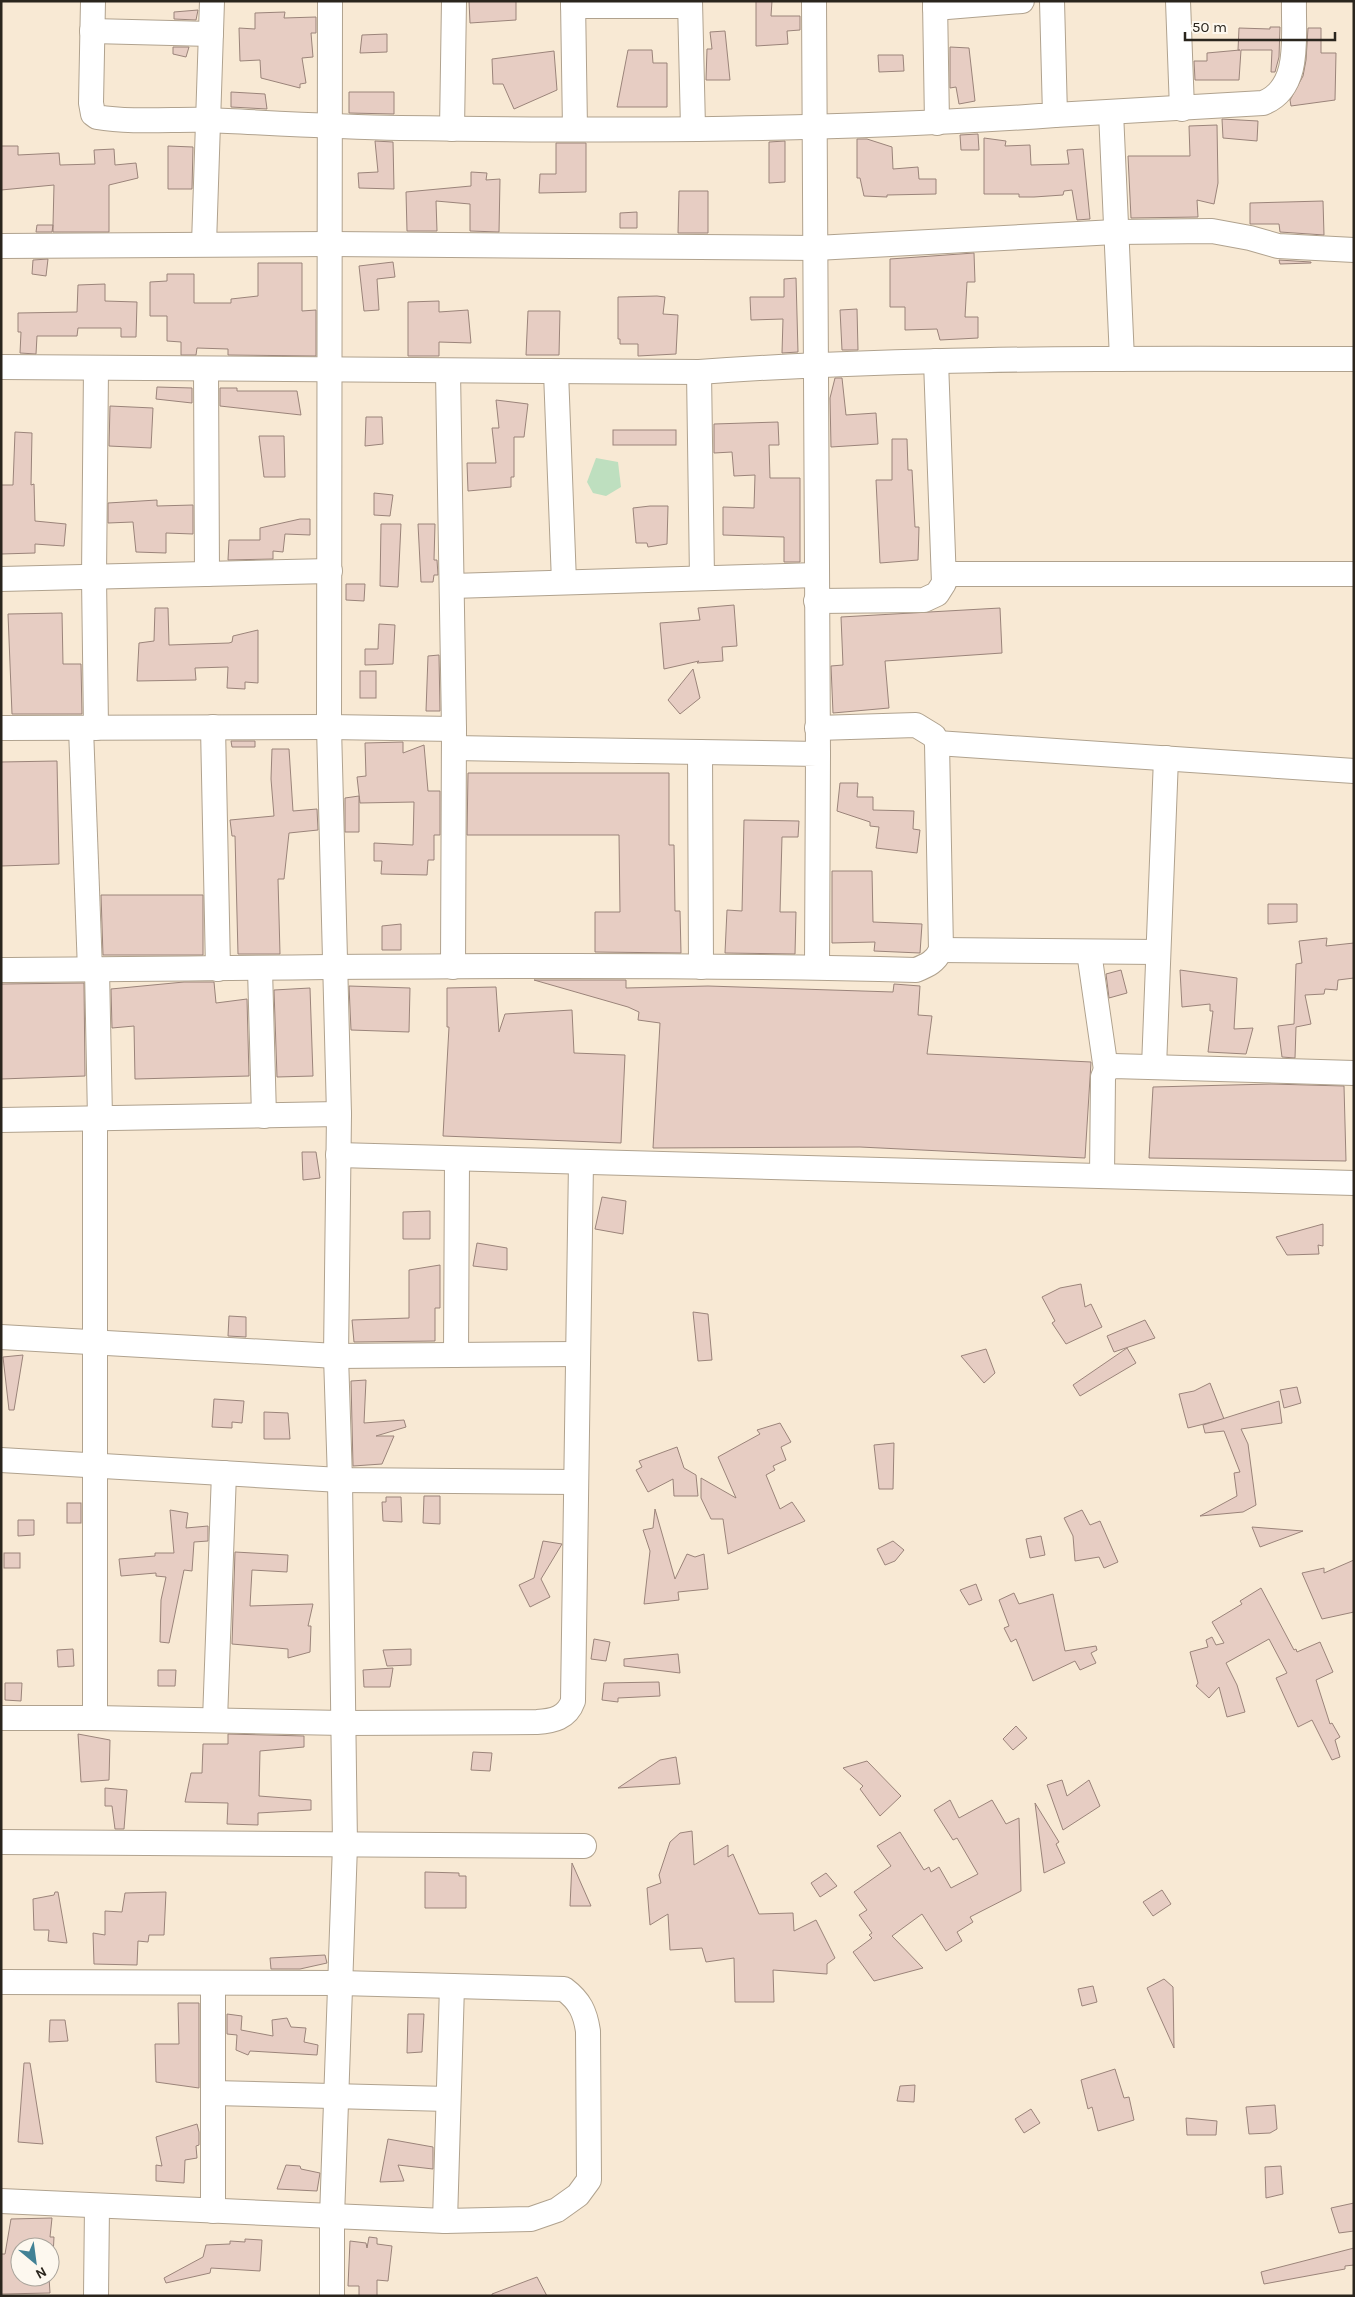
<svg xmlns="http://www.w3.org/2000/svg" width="1355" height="2297" font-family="Karla,sans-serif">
  <rect width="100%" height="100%" fill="#f8e9d4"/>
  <!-- green -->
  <polygon fill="#bedfbf" points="596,458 618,462 621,487 606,496 593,493 587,482"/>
  <!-- building -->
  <g fill="#e7cdc3" stroke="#9b847a">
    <polygon points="469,1 516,1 516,20 470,23"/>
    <polygon points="756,1 772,1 771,16 800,16 800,30 787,31 788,44 756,46"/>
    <polygon points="198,10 196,20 174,19 174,12"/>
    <polygon points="285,12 284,18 316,17 316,33 311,33 313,57 302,58 306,83 300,84 300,88 261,78 260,60 240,61 239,28 255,29 255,13"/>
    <polygon points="1270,27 1280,27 1279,57 1275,72 1271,72 1272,50 1241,50 1239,80 1195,80 1194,61 1207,61 1207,53 1240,50 1238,50 1239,28 1270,29"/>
    <polygon points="1308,28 1321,28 1321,53 1336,53 1335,100 1291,106 1290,100 1303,76 1306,60"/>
    <polygon points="725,31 730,80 706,80 707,49 712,49 710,32"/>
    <polygon points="387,34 387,52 360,53 362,35"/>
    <polygon points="173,47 189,47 186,57 173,54"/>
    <polygon points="950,47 969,48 975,101 959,104 956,87 950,88"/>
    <polygon points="628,50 652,50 653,63 667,63 667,107 617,107"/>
    <polygon points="554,51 557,90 514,109 503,84 493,84 492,59"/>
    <polygon points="878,55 903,55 904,71 879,72"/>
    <polygon points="231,92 265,94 267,109 231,107"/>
    <polygon points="349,92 394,92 394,114 349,113"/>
    <polygon points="1222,119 1258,121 1257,141 1223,138"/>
    <polygon points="1217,125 1218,183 1214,204 1197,200 1198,217 1131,218 1128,156 1190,156 1189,126"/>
    <polygon points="978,134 979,150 961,150 960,135"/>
    <polygon points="984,138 1006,141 1005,146 1030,145 1031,165 1069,164 1067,150 1083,149 1090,219 1077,220 1072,190 1064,191 1063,195 1034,197 1019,197 1019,194 984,194"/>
    <polygon points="857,139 867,139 892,147 893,169 918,167 919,179 936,179 936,194 887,195 887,197 864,196 860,178 857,178"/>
    <polygon points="375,141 393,142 394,189 359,188 358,173 378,172"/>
    <polygon points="785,141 785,182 769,183 769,142"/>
    <polygon points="556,143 586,143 586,192 539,193 540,174 556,174"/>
    <polygon points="1,146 18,146 18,155 59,153 60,165 95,164 94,150 114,149 115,165 136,163 138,178 109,185 109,232 53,232 53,225 52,232 36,232 37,225 53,225 54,185 1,190"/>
    <polygon points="168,146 193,147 192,189 168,189"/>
    <polygon points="471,172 487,173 486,180 500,179 499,232 470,231 470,204 436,201 437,231 407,231 406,192 471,186"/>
    <polygon points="679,191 708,191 708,233 678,233"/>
    <polygon points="1323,201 1324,235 1280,232 1279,224 1250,224 1250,203"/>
    <polygon points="637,212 637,228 620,228 620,213"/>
    <polygon points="974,253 975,282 967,282 965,317 978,317 978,338 940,340 937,329 905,330 905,307 890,307 890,259"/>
    <polygon points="48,259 46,276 32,274 33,260"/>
    <polygon points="1279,260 1311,262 1311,263 1280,264"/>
    <polygon points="393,262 395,277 377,279 379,310 364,311 359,266"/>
    <polygon points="258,263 302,263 302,311 316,310 316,356 228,355 228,349 197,348 196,355 181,355 181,342 167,341 167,316 150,316 150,282 167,281 167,274 194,274 194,303 231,303 231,299 258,296"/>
    <polygon points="796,278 798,352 782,353 783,319 751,320 750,297 784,297 784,279"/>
    <polygon points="105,284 105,301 137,302 136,337 121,337 121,328 78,328 77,336 37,336 36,354 20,353 21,332 18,332 18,313 77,312 78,285"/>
    <polygon points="657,296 665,297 663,314 678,315 676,354 638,356 638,344 620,344 620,339 618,339 618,297"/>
    <polygon points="439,301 439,312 468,310 471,343 439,342 439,356 408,356 408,302"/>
    <polygon points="857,309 858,350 842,350 840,310"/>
    <polygon points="528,311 560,311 559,355 526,355"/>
    <polygon points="835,378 842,378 846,415 876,413 878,444 831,447 830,398"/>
    <polygon points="157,387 192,388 192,403 156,399"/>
    <polygon points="220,388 237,388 237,391 297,391 301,415 220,406"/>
    <polygon points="496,400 528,404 524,437 514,437 514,477 511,477 511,487 468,491 467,463 496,463 492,428 499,428"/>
    <polygon points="110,406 153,408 151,448 109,446"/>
    <polygon points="366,417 382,417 383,444 365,446"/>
    <polygon points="778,422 779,445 769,445 770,478 800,478 800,562 784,562 784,537 723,535 723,507 754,508 755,475 734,476 732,452 714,453 714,424"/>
    <rect x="613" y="430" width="63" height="15"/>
    <polygon points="15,432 32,433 31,485 34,484 35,521 66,524 64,546 35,544 35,553 1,554 1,485 13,485"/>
    <polygon points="259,436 284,436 285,477 264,477"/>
    <polygon points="892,439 907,439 908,470 912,470 915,527 919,527 918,560 880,563 876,480 892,480"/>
    <polygon points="374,493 393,495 390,516 374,515"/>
    <polygon points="157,500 157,506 193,505 193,534 166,533 166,553 136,552 133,522 108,523 108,503"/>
    <polygon points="650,506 668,506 667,544 648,547 647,543 636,543 633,508"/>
    <polygon points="300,519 310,519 310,535 285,534 283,552 273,551 273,559 228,560 229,540 260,540 260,528"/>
    <polygon points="381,524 401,524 398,587 380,586"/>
    <polygon points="418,524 435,524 434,560 437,560 438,575 434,575 433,582 421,582"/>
    <polygon points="346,584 365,584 364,601 346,600"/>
    <polygon points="734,605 737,646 722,647 723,661 697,663 699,661 664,669 660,623 700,620 698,608"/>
    <polygon points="155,608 168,608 169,645 229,643 232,642 233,636 258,630 258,683 245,682 245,689 227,688 228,667 195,668 196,680 137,681 139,643 154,641"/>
    <polygon points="1000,608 1002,653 885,661 889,708 833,713 831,666 843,665 841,617"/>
    <polygon points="62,613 63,664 81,664 82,714 12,714 8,614"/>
    <polygon points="379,624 395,625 393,664 365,665 365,649 378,649"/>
    <polygon points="439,655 440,711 426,711 428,656"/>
    <polygon points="693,669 700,698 680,714 668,700"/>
    <rect x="360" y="671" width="16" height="27"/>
    <polygon points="231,741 255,741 255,747 232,747"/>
    <polygon points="403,742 403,753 424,745 428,791 440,791 440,835 434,835 434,860 428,860 427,875 381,874 382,861 374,861 374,843 413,845 414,802 360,803 357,777 366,776 365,743"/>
    <polygon points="272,749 289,749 293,811 317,809 318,830 289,833 284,879 278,879 280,954 238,954 235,836 232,836 230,820 274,816 271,779"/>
    <polygon points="57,761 59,864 1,866 1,762"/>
    <polygon points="468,773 669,773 669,845 674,845 675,911 680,911 681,953 595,952 595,912 620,912 619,835 467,835"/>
    <polygon points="840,783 858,783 857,797 873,797 873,810 914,811 913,829 920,830 917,853 876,848 879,827 870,826 870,822 837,811"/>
    <polygon points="359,796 359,832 345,832 345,798"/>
    <polygon points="744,820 799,821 798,837 782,837 780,912 796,912 795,954 725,953 727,910 742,911"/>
    <polygon points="832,871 872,871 873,922 922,924 920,953 874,951 875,942 832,943"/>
    <polygon points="101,895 203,895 203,955 103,955"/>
    <polygon points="1268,904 1297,904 1297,922 1268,924"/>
    <polygon points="401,924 401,950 382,950 382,926"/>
    <polygon points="1327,938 1326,946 1354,943 1354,978 1338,980 1337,990 1325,989 1324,994 1305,995 1311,1024 1296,1027 1295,1058 1282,1057 1278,1026 1294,1024 1296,964 1302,963 1299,941"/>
    <polygon points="1121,970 1127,993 1109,998 1106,974"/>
    <polygon points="1180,970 1237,978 1234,1029 1253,1028 1246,1054 1208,1052 1213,1011 1210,1011 1210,1004 1182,1007"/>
    <polygon points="534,980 626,980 626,988 708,986 893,992 894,984 920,986 918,1015 932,1016 927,1054 1091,1062 1085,1158 860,1147 653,1148 660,1023 638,1020 639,1012 628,1007"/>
    <polygon points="184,982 214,982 216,1003 247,999 249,1076 135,1079 134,1026 112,1028 111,989"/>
    <polygon points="84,983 85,1076 1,1079 1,984"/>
    <polygon points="349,986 410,988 409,1032 351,1030"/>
    <polygon points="496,987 499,1032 505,1014 572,1010 574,1053 625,1055 621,1143 443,1136 449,1027 447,1027 447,988"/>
    <polygon points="310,988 313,1076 277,1077 274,990"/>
    <polygon points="1271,1084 1344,1086 1346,1161 1149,1158 1153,1087"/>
    <polygon points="302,1152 316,1152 320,1178 303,1180"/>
    <polygon points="602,1197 626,1201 623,1234 595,1229"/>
    <polygon points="430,1211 430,1239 403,1239 403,1212"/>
    <polygon points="1323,1224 1323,1246 1318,1245 1319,1254 1287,1255 1276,1237"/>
    <polygon points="477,1243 507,1248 507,1270 473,1266"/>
    <polygon points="440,1265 440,1308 435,1308 435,1341 354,1342 352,1320 409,1318 409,1270"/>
    <polygon points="1081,1284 1085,1307 1091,1304 1102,1327 1066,1344 1052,1323 1055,1321 1042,1297 1060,1288"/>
    <polygon points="693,1312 708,1314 712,1360 698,1361"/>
    <polygon points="229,1316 246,1317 246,1337 228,1336"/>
    <polygon points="1145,1320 1155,1338 1114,1352 1107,1336"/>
    <polygon points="1127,1348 1136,1363 1080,1396 1073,1385"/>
    <polygon points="986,1349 995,1373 984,1383 961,1356"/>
    <polygon points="23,1355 14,1410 9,1410 3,1357"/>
    <polygon points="366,1380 364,1423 404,1420 406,1427 376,1436 394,1436 382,1464 353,1466 351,1381"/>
    <polygon points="1210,1383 1224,1419 1188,1428 1179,1394 1194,1391"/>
    <polygon points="1297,1387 1301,1403 1284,1408 1280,1390"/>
    <polygon points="214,1399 244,1401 242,1423 232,1422 232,1428 212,1427"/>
    <polygon points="1279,1401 1282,1423 1241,1429 1248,1444 1256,1505 1243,1512 1200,1516 1237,1496 1234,1473 1240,1472 1224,1431 1205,1433 1203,1425"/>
    <polygon points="264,1412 288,1413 290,1439 264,1439"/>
    <polygon points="780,1423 791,1442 781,1447 786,1460 773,1466 775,1470 766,1475 780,1509 792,1502 805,1521 728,1554 723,1519 711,1519 701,1498 701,1478 736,1498 718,1457 760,1434 757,1430"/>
    <polygon points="894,1443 893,1489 879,1489 874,1445"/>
    <polygon points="677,1447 684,1468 696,1475 698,1496 674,1496 673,1479 648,1492 636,1470 642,1467 639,1461"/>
    <polygon points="424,1496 440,1496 440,1524 423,1523"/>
    <polygon points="386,1497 401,1497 402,1522 383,1521 382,1502 386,1502"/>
    <rect x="67" y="1503" width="14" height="20"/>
    <polygon points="655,1509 675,1579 687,1554 695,1557 704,1554 708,1589 678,1592 679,1600 644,1604 650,1551 643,1530 653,1528"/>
    <polygon points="170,1510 188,1513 186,1528 208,1526 208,1541 194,1542 192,1571 184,1570 169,1643 160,1642 161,1600 166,1577 156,1576 156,1573 121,1576 119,1559 155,1556 155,1553 174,1553"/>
    <polygon points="1082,1510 1090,1525 1100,1521 1118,1562 1104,1568 1099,1557 1075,1561 1073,1536 1064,1518"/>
    <polygon points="18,1520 34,1520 34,1535 18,1536"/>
    <polygon points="1252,1527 1303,1531 1260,1547"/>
    <polygon points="1041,1536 1045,1555 1030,1558 1026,1539"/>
    <polygon points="543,1541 562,1544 541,1579 550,1597 530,1607 519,1585 534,1578"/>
    <polygon points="893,1541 904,1550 895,1561 885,1565 877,1549"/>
    <polygon points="235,1552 288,1555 287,1572 252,1570 250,1606 313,1604 308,1626 311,1626 310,1652 288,1658 288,1649 232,1644"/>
    <rect x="4" y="1553" width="16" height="15"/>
    <polygon points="1354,1560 1354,1612 1322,1619 1302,1573 1324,1568 1324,1573"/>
    <polygon points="976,1584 982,1600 969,1605 960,1590"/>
    <polygon points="1261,1588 1294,1650 1296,1649 1297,1652 1320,1642 1333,1672 1316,1680 1330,1724 1332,1723 1340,1737 1335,1740 1340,1757 1332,1760 1312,1720 1298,1727 1276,1678 1287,1673 1269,1639 1226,1663 1237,1685 1245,1712 1227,1717 1219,1687 1209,1698 1196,1686 1198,1683 1190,1652 1208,1647 1206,1640 1212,1637 1216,1645 1224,1643 1212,1622 1242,1604 1240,1601"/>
    <polygon points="1014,1593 1019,1604 1053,1594 1065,1651 1096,1646 1097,1650 1091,1653 1096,1663 1080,1670 1075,1661 1033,1681 1016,1639 1011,1642 1004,1628 1009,1626 999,1600"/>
    <polygon points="594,1639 610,1642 606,1661 591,1659"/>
    <polygon points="73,1649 74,1666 58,1667 57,1650"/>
    <polygon points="411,1649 411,1665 387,1666 383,1650"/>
    <polygon points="678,1654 680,1673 624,1666 624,1659"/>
    <polygon points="393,1668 390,1687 364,1687 363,1670"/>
    <polygon points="158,1670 176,1670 175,1686 158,1686"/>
    <polygon points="659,1682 660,1696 618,1698 618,1702 602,1700 604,1683"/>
    <polygon points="5,1683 22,1683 21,1701 5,1700"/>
    <polygon points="1016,1726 1027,1738 1013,1750 1003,1739"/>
    <polygon points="78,1734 110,1740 109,1780 81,1782"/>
    <polygon points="228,1734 304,1736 304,1747 260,1751 259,1796 311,1800 311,1810 258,1813 258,1825 227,1824 228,1803 185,1802 191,1773 202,1773 203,1744 228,1744"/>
    <polygon points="473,1752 492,1753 490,1771 471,1770"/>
    <polygon points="676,1757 680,1784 618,1788 660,1760"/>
    <polygon points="867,1761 901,1796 880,1816 860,1789 863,1786 843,1768"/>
    <polygon points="1062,1780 1067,1796 1089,1780 1100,1806 1063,1830 1047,1785"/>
    <polygon points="105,1788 127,1790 124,1829 115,1829 112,1806 105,1806"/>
    <polygon points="950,1800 959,1818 992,1800 1006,1824 1019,1818 1021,1891 970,1917 973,1922 957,1932 962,1941 946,1951 922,1914 892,1936 923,1968 874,1981 853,1952 872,1938 869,1935 872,1933 859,1915 867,1910 854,1892 891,1866 877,1846 900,1832 924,1870 929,1867 931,1872 939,1867 951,1888 978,1874 957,1838 953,1840 934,1810"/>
    <polygon points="1035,1803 1059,1842 1056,1844 1065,1863 1044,1873"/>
    <polygon points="692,1831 694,1865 728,1845 728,1857 733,1854 759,1914 793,1913 794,1931 816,1920 835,1958 827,1964 827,1974 773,1970 774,2002 735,2002 734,1958 706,1962 702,1948 670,1950 668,1914 650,1925 647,1888 661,1883 659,1875 670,1842 680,1833"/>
    <polygon points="572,1863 591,1906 570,1906"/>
    <polygon points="425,1872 459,1873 459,1876 466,1876 466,1908 425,1908"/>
    <polygon points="826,1873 837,1886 820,1897 811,1883"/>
    <polygon points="1162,1890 1171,1904 1153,1916 1143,1902"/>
    <polygon points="55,1892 58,1892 67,1943 48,1941 49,1930 34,1930 33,1899 54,1895"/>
    <polygon points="166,1892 164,1935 149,1935 148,1942 138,1941 137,1965 94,1964 93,1933 105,1935 105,1911 122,1912 125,1893"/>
    <polygon points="325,1955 327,1963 300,1969 271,1969 270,1958"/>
    <polygon points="1164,1979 1173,1987 1174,2048 1147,1988"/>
    <polygon points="1093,1986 1097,2002 1082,2006 1078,1989"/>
    <polygon points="178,2003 199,2003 199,2088 156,2082 155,2044 179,2044"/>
    <polygon points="227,2014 242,2016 241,2030 273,2036 272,2020 287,2018 291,2027 306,2028 304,2042 318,2045 317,2055 250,2051 248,2055 236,2050 237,2035 227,2034"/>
    <polygon points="408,2014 424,2014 422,2052 407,2053"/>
    <polygon points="50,2020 65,2020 68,2041 49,2042"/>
    <polygon points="24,2063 30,2063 43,2144 18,2142"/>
    <polygon points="1115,2069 1124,2098 1129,2097 1134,2120 1098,2131 1092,2107 1088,2109 1081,2080"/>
    <polygon points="915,2085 914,2102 897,2101 900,2086"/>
    <polygon points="1275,2105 1277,2129 1270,2133 1249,2134 1246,2107"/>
    <polygon points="1031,2109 1040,2123 1024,2133 1015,2119"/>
    <polygon points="1186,2118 1217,2121 1216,2135 1187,2135"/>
    <polygon points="197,2124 199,2132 199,2145 196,2146 197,2158 185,2160 184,2183 156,2181 156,2165 162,2166 156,2137"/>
    <polygon points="388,2139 433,2147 433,2169 398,2165 404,2181 380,2182"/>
    <polygon points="286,2165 300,2166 301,2169 320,2173 317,2191 277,2189"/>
    <polygon points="1281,2166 1283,2194 1266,2198 1265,2167"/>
    <polygon points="1354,2203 1354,2231 1339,2233 1331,2208"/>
    <polygon points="52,2218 50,2237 54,2237 53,2256 50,2256 50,2247 20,2247 20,2277 49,2277 50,2293 1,2294 1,2254 5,2254 11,2219"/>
    <polygon points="369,2237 377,2238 377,2244 392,2246 388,2281 377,2280 377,2296 359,2296 359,2286 348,2286 350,2241 366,2243 367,2248"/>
    <polygon points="245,2239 262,2240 260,2271 211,2268 210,2273 166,2283 164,2278 203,2257 206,2245 230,2244 230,2241 245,2242"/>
    <polygon points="1354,2248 1354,2265 1345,2266 1345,2269 1264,2284 1261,2272"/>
    <polygon points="537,2277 547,2296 492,2296 492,2294"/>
  </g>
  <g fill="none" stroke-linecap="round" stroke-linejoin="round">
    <!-- street casing -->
    <g stroke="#b0a28e" stroke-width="26">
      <g id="street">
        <path d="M93 1 91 103 93 114 97 117C132 123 173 119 208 120 272 123 336 127 400 128 619 131 837 131 1055 115L1052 1"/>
        <polyline points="330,1 329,727 339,1114 336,1356 340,1480 345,1845 332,2217 332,2296"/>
        <polyline points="573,1 575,129"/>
        <polyline points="690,1 693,128"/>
        <polyline points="814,1 818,754"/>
        <polyline points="935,1 937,123"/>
        <polyline points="1178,1 1182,109"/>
        <polyline points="573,6 690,6"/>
        <polyline points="935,8 1022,1"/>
        <polyline points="92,31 211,34"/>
        <polyline points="1111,112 1122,359"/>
        <path d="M1055 115 1263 103C1302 88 1293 35 1294 1"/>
        <polyline points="452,129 454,1"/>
        <polyline points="204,244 212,1"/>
        <polyline points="1,246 330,244 816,248 1115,232 1212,231 1250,238 1278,246 1354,250"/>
        <path d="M1 367 699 372C917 356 1135 359 1354 359"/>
        <polyline points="206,369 207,574"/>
        <polyline points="448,372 454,729 453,967"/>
        <polyline points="556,372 564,582"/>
        <polyline points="699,372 702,578"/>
        <polyline points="944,574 1354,574"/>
        <polyline points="1,579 330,571"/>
        <polyline points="452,586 816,575"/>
        <polyline points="816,601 924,600 937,594 944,583 936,361"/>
        <polyline points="213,727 218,969"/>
        <polyline points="1,728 329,727 454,729"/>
        <polyline points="81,728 90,970"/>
        <polyline points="96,728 94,577 96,368"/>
        <polyline points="937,743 1354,771"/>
        <polyline points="454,748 818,754 817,967"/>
        <polyline points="700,752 701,967"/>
        <polyline points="941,950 1158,952"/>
        <polyline points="1089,952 1106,1070"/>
        <polyline points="97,969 100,1118"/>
        <polyline points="260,969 264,1116"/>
        <path d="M1 970C306 968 611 962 916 970 928 965 935 962 941 950L937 743 934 736 916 725 817 728"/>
        <polyline points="1154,1067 1166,758"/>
        <polyline points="1,1120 339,1114"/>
        <polyline points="338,1155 1354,1183"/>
        <polyline points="1102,1176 1103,1077 1106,1070 1113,1066 1354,1073"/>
        <polyline points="1,1337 336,1356 578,1354"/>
        <polyline points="456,1355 457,1159"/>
        <polyline points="1,1460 340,1480 576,1482"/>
        <path d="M1 1718H95L343 1723 537 1722C553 1721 567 1718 573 1701L581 1162"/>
        <polyline points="95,1718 95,1118"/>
        <polyline points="215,1720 224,1473"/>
        <polyline points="1,1842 584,1846"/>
        <path d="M1 1982 340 1983 564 1989C580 2001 585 2012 588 2031L589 2180 578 2195 557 2210 531 2219 445 2221 1 2201"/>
        <polyline points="213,2093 448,2099"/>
        <polyline points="213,2211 213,1983"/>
        <polyline points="445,2221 452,1986"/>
        <polyline points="96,2296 97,2206"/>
      </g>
    </g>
    <!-- street -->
    <use href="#street" stroke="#fff" stroke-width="24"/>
  </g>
  <!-- border -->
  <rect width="1355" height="2297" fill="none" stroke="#2a251d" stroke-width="5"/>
  <!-- north arrow -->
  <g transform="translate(35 2262) rotate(151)"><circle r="24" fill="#fdf8ef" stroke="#a9a49b"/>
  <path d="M0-4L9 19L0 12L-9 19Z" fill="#418195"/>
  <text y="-8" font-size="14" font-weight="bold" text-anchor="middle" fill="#2a251d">N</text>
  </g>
  <!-- scale -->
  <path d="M1185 32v8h150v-8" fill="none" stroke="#2a251d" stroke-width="2.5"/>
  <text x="1192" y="32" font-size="15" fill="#2a251d" stroke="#fdf8ef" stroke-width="4" paint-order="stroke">50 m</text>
</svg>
